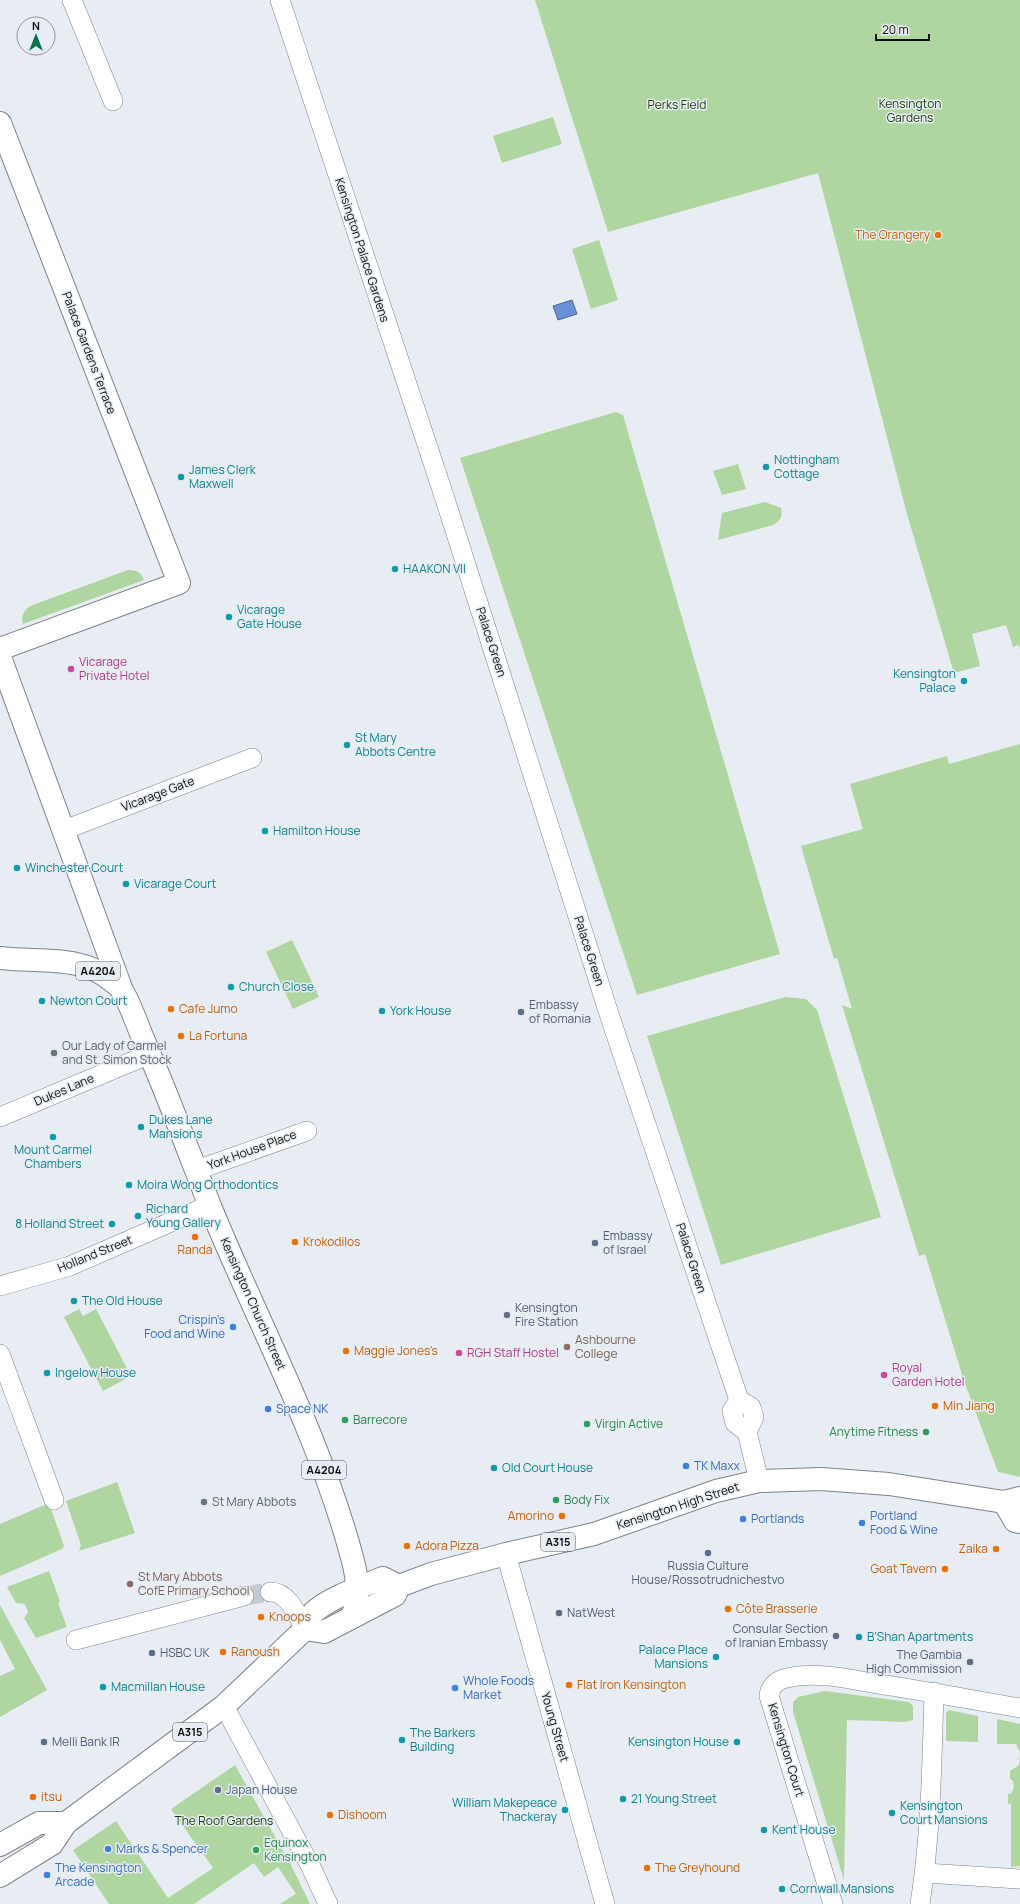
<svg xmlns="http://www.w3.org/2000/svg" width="1020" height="1904" font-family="Manrope,sans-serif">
  <rect width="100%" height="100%" fill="#e7edf3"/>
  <!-- green -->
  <g fill="#afd6a0">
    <polygon points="535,0 1020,0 1020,650 1019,645 1013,647 1006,625 972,634 980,666 954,673 907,514 818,173 608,232"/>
    <polygon points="553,117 562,144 502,163 493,136"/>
    <polygon points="599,240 618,300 591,309 572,249"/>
    <polygon points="616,412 623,415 780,954 637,995 460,458"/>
    <polygon points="738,464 746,489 722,495 713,471"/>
    <path d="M765 502 781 508C783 517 780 521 773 525L718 540 722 513Z"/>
    <path d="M128 570C137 570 140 572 144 580L23 624C21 615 23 612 30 606Z"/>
    <polygon points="1020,744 1020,1477 998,1472 964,1381 925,1254 919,1256 842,1005 852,1009 837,958 834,959 801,846 863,829 850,784 947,756 949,764"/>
    <polygon points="292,940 319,997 293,1009 266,952"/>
    <polygon points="785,997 806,999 817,1010 881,1217 721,1265 647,1036"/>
    <polygon points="79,1309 83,1316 96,1309 131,1376 103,1391 64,1317"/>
    <polygon points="117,1482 135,1533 79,1551 81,1545 66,1501"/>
    <polygon points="49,1503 64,1546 62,1549 0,1576 0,1524"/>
    <polygon points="49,1571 60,1602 58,1603 67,1627 36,1638 24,1618 28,1612 25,1604 16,1603 7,1587"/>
    <polygon points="0,1605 47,1690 0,1717 0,1676 15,1669 0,1640"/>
    <polygon points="825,1691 909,1702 913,1706 913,1720 906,1722 847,1720 844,1880 793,1712 793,1702 798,1697"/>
    <polygon points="949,1710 978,1716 978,1742 946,1741 946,1713"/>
    <polygon points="997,1719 1020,1724 1020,1866 1011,1867 1011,1804 1008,1804 1008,1794 1011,1794 1014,1787 1013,1781 1010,1779 1010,1771 1019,1765 1020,1753 1016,1744 997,1744"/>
    <polygon points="235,1765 291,1865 310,1904 280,1904 296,1894 278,1867 264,1877 254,1863 194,1904 109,1904 73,1850 116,1821 168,1898 213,1868 171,1809"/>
  </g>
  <!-- water -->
  <polygon fill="#698fd9" stroke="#4d689c" points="572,300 577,314 558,320 553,306"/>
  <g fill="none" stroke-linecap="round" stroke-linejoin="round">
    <!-- street-tunnel -->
    <polyline stroke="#c6cbd1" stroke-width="19" stroke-dasharray="19 10" stroke-linecap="butt" points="244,1596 270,1592"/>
    <!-- street casing -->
    <g stroke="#7e8389" stroke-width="20">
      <g id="street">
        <polyline points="72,0 113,101"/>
        <polyline points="280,0 445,499 610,1017 739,1400 751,1407 754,1417 747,1432"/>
        <polyline points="64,830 252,758"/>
        <polyline points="0,1117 150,1054"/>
        <polyline points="197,1170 307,1131"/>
        <polyline points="0,1286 70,1266 210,1205"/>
        <polyline points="0,1354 54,1500"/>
        <polyline points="739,1400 732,1411 735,1423 747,1432 759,1481"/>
        <polyline points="506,1554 605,1904"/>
        <path d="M270 1592C288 1591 298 1616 305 1629"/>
        <polyline points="76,1640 244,1596"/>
        <polyline points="224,1706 311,1867 328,1904"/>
        <polyline points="925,1873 1020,1879"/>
        <path d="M833 1904 769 1696C770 1686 777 1680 787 1678 816 1671 849 1679 878 1684 926 1691 973 1700 1020 1708"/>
        <path d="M920 1904C931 1834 932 1763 934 1692"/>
      </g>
    </g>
    <!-- secondary casing -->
    <g stroke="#7e8389" stroke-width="24">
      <g id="secondary">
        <polyline points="0,123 179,583 0,649"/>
        <polyline points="0,657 121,988"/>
      </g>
    </g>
    <!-- primary casing -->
    <g stroke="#7e8389" stroke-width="24">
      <g id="primary">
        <path d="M0 958C38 963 81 954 112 981 115 983 119 986 121 989 129 1000 138 1027 144 1041 168 1095 188 1151 210 1206 257 1321 317 1431 350 1550 357 1574 361 1594 352 1617"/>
        <polyline points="1004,1502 1015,1521 1020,1522"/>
        <polyline points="305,1629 324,1632 395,1595 399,1586"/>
        <polyline points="0,1845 39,1823 66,1823"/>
        <path d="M0 1876 52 1844 66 1823 224 1706 305 1629C307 1624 309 1617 313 1613 328 1598 364 1586 383 1578L399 1586 431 1574 506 1554 594 1534 716 1491 759 1481 821 1479 889 1484 1004 1502 1020 1498"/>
      </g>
    </g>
    <!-- street -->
    <use href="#street" stroke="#fff" stroke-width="19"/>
    <!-- secondary -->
    <use href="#secondary" stroke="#fff" stroke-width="22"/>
    <!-- primary -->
    <use href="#primary" stroke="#fff" stroke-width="22"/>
  </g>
  <!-- markers -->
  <g fill="#e8710a" stroke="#e7edf3" stroke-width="1.5">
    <circle cx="938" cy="235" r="4"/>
    <circle cx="171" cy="1009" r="4"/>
    <circle cx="181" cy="1036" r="4"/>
    <circle cx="195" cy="1237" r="4"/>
    <circle cx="295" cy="1242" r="4"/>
    <circle cx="346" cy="1351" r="4"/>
    <circle cx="935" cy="1406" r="4"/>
    <circle cx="562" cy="1516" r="4"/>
    <circle cx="407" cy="1546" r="4"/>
    <circle cx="996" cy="1549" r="4"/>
    <circle cx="945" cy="1569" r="4"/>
    <circle cx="728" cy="1609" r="4"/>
    <circle cx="261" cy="1617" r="4"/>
    <circle cx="223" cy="1652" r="4"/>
    <circle cx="569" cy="1685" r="4"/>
    <circle cx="33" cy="1797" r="4"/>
    <circle cx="330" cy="1815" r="4"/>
    <circle cx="647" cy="1868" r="4"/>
  </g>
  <g fill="#0f9aa8" stroke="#e7edf3" stroke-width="1.5">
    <circle cx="766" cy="467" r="4"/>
    <circle cx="181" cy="477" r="4"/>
    <circle cx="395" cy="569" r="4"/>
    <circle cx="229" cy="617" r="4"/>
    <circle cx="964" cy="681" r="4"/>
    <circle cx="347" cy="745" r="4"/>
    <circle cx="265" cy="831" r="4"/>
    <circle cx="17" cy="868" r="4"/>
    <circle cx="126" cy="884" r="4"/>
    <circle cx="231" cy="987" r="4"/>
    <circle cx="42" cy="1001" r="4"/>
    <circle cx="382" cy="1011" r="4"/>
    <circle cx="141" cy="1127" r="4"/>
    <circle cx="53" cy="1137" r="4"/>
    <circle cx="129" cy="1185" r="4"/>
    <circle cx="138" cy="1216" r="4"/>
    <circle cx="112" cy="1224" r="4"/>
    <circle cx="74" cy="1301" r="4"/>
    <circle cx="47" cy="1373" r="4"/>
    <circle cx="494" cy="1468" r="4"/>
    <circle cx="859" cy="1637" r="4"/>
    <circle cx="716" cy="1657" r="4"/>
    <circle cx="103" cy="1687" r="4"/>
    <circle cx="402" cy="1740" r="4"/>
    <circle cx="737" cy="1742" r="4"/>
    <circle cx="623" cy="1799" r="4"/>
    <circle cx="565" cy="1810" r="4"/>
    <circle cx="892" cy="1813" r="4"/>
    <circle cx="764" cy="1830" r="4"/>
    <circle cx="782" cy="1889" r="4"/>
  </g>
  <g fill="#d1479c" stroke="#e7edf3" stroke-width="1.5">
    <circle cx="71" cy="669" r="4"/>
    <circle cx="459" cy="1353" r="4"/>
    <circle cx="884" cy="1375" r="4"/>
  </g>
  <g fill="#5c6f8a" stroke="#e7edf3" stroke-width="1.5">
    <circle cx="521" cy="1012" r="4"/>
    <circle cx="595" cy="1243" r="4"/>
    <circle cx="507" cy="1315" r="4"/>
    <circle cx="708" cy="1553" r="4"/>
    <circle cx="559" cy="1613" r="4"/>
    <circle cx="836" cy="1636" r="4"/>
    <circle cx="152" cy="1653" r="4"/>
    <circle cx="970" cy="1662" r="4"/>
    <circle cx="44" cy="1742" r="4"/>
    <circle cx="218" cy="1790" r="4"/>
  </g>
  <g fill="#6b7280" stroke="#e7edf3" stroke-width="1.5">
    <circle cx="54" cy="1053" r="4"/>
    <circle cx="204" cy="1502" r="4"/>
  </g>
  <g fill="#3f7fe0" stroke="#e7edf3" stroke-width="1.5">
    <circle cx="233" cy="1327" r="4"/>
    <circle cx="268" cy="1409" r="4"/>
    <circle cx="686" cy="1466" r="4"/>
    <circle cx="743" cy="1519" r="4"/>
    <circle cx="862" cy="1523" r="4"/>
    <circle cx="455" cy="1688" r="4"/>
    <circle cx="108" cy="1849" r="4"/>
    <circle cx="47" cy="1875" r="4"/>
  </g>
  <g fill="#8d6e63" stroke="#e7edf3" stroke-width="1.5">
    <circle cx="567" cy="1347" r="4"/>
    <circle cx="130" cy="1584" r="4"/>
  </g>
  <g fill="#2e9e5b" stroke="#e7edf3" stroke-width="1.5">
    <circle cx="345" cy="1420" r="4"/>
    <circle cx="587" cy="1424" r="4"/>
    <circle cx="926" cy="1432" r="4"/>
    <circle cx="556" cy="1500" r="4"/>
    <circle cx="256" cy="1850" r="4"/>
  </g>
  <g text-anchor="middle" stroke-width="3" stroke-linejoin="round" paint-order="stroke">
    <!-- shield labels -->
    <g fill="#e7edf3" stroke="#4d5053" stroke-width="1">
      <rect x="76" y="962" width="44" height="18" rx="3"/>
      <rect x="302" y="1461" width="44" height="18" rx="3"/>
      <rect x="541" y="1533" width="34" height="18" rx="3"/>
      <rect x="173" y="1723" width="34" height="18" rx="3"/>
    </g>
    <g font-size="11" font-weight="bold" fill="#0b0d0f">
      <text x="98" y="975">A4204</text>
      <text x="324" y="1474">A4204</text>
      <text x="558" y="1546">A315</text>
      <text x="190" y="1736">A315</text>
    </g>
    <!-- park labels -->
    <g font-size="12" fill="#163902" stroke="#e7edf3">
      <text x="910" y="108">Kensington<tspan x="910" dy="14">Gardens</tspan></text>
      <text x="677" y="109">Perks Field</text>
      <text x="224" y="1825">The Roof Gardens</text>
    </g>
    <!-- food labels -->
    <g font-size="12" fill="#c56008" stroke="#e7edf3" text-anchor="start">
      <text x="930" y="239" text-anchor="end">The Orangery</text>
      <text x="179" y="1013">Cafe Jumo</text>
      <text x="189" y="1040">La Fortuna</text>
      <text x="303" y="1246">Krokodilos</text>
      <text x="195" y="1254" text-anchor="middle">Randa</text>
      <text x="354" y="1355">Maggie Jones's</text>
      <text x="943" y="1410">Min Jiang</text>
      <text x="554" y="1520" text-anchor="end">Amorino</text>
      <text x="415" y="1550">Adora Pizza</text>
      <text x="988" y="1553" text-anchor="end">Zaika</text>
      <text x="937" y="1573" text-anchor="end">Goat Tavern</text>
      <text x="736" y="1613">Côte Brasserie</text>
      <text x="269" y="1621">Knoops</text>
      <text x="231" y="1656">Ranoush</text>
      <text x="577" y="1689">Flat Iron Kensington</text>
      <text x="41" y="1801">itsu</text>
      <text x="338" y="1819">Dishoom</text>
      <text x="655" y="1872">The Greyhound</text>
    </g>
    <!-- street labels -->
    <g font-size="12" fill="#0b0d0f" stroke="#e7edf3">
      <text transform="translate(362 250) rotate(72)" y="4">Kensington Palace Gardens</text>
      <text transform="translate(89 353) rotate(69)" y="4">Palace Gardens Terrace</text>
      <text transform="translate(491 642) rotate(72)" y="4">Palace Green</text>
      <text transform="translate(158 794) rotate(-21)" y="4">Vicarage Gate</text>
      <text transform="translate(589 951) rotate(72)" y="4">Palace Green</text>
      <text transform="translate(64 1090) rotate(-23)" y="4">Dukes Lane</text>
      <text transform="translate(252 1150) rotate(-20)" y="4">York House Place</text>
      <text transform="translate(95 1254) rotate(-22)" y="4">Holland Street</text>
      <text transform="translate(691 1258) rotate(72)" y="4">Palace Green</text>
      <text transform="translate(253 1304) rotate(66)" y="4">Kensington Church Street</text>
      <text transform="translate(678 1506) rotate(-18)" y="4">Kensington High Street</text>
      <text transform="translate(555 1727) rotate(74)" y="4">Young Street</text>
      <text transform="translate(786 1750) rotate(73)" y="4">Kensington Court</text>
    </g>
    <!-- culture labels -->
    <g font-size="12" fill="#0d838f" stroke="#e7edf3" text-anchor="start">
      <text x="774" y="464">Nottingham<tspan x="774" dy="14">Cottage</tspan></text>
      <text x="189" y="474">James Clerk<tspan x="189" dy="14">Maxwell</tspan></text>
      <text x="403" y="573">HAAKON VII</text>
      <text x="237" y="614">Vicarage<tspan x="237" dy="14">Gate House</tspan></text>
      <text x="956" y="678" text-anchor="end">Kensington<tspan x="956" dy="14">Palace</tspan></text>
      <text x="355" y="742">St Mary<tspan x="355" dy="14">Abbots Centre</tspan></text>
      <text x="273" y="835">Hamilton House</text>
      <text x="25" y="872">Winchester Court</text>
      <text x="134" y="888">Vicarage Court</text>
      <text x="239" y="991">Church Close</text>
      <text x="50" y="1005">Newton Court</text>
      <text x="390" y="1015">York House</text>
      <text x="149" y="1124">Dukes Lane<tspan x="149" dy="14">Mansions</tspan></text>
      <text x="53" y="1154" text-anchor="middle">Mount Carmel<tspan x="53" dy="14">Chambers</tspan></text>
      <text x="137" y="1189">Moira Wong Orthodontics</text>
      <text x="146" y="1213">Richard<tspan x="146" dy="14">Young Gallery</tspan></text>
      <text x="104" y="1228" text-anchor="end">8 Holland Street</text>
      <text x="82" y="1305">The Old House</text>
      <text x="55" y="1377">Ingelow House</text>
      <text x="502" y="1472">Old Court House</text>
      <text x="867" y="1641">B’Shan Apartments</text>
      <text x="708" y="1654" text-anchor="end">Palace Place<tspan x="708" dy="14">Mansions</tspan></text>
      <text x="111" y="1691">Macmillan House</text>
      <text x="410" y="1737">The Barkers<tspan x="410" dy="14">Building</tspan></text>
      <text x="729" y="1746" text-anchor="end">Kensington House</text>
      <text x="631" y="1803">21 Young Street</text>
      <text x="557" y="1807" text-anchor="end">William Makepeace<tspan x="557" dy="14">Thackeray</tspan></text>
      <text x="900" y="1810">Kensington<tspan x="900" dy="14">Court Mansions</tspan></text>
      <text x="772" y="1834">Kent House</text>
      <text x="790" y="1893">Cornwall Mansions</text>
    </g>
    <!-- hotel labels -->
    <g font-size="12" fill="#b23c85" stroke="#e7edf3" text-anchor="start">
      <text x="79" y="666">Vicarage<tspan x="79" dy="14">Private Hotel</tspan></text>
      <text x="467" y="1357">RGH Staff Hostel</text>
      <text x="892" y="1372">Royal<tspan x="892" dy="14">Garden Hotel</tspan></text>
    </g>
    <!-- service labels -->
    <g font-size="12" fill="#4e5e75" stroke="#e7edf3" text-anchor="start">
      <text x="529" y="1009">Embassy<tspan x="529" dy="14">of Romania</tspan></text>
      <text x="603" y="1240">Embassy<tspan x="603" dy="14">of Israel</tspan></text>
      <text x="515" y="1312">Kensington<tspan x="515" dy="14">Fire Station</tspan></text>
      <text x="708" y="1570" text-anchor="middle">Russia Culture<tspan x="708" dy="14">House/Rossotrudnichestvo</tspan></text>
      <text x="567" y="1617">NatWest</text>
      <text x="828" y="1633" text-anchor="end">Consular Section<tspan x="828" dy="14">of Iranian Embassy</tspan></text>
      <text x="160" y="1657">HSBC UK</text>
      <text x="962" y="1659" text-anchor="end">The Gambia<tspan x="962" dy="14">High Commission</tspan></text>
      <text x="52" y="1746">Melli Bank IR</text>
      <text x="226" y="1794">Japan House</text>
    </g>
    <!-- worship labels -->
    <g font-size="12" fill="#5b616d" stroke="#e7edf3" text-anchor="start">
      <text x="62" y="1050">Our Lady of Carmel<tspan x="62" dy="14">and St. Simon Stock</tspan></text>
      <text x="212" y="1506">St Mary Abbots</text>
    </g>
    <!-- shop labels -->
    <g font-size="12" fill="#366cbe" stroke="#e7edf3" text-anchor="start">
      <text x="225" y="1324" text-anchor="end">Crispin's<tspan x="225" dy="14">Food and Wine</tspan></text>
      <text x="276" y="1413">Space NK</text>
      <text x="694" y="1470">TK Maxx</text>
      <text x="870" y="1520">Portland<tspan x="870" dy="14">Food &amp; Wine</tspan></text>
      <text x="751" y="1523">Portlands</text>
      <text x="463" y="1685">Whole Foods<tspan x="463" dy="14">Market</tspan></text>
      <text x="116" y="1853">Marks &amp; Spencer</text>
      <text x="55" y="1872">The Kensington<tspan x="55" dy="14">Arcade</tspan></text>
    </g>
    <!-- education labels -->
    <g font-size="12" fill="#785e54" stroke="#e7edf3" text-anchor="start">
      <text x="575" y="1344">Ashbourne<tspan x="575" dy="14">College</tspan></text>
      <text x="138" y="1581">St Mary Abbots<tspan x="138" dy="14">CofE Primary School</tspan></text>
    </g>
    <!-- leisure labels -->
    <g font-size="12" fill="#27864d" stroke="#e7edf3" text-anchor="start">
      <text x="353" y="1424">Barrecore</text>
      <text x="595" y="1428">Virgin Active</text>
      <text x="918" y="1436" text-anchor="end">Anytime Fitness</text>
      <text x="564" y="1504">Body Fix</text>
      <text x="264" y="1847">Equinox<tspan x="264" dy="14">Kensington</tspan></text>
    </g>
  </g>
  <!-- north arrow -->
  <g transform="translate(36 36)"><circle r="19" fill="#e7edf3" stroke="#8f9398"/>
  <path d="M0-3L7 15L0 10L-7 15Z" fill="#01724b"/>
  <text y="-6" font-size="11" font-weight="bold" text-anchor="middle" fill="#0b0d0f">N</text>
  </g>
  <!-- scale -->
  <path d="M876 34v6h53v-6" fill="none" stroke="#0b0d0f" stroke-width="2"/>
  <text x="882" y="34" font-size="12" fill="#0b0d0f" stroke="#e7edf3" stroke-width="3" paint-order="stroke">20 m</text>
</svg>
